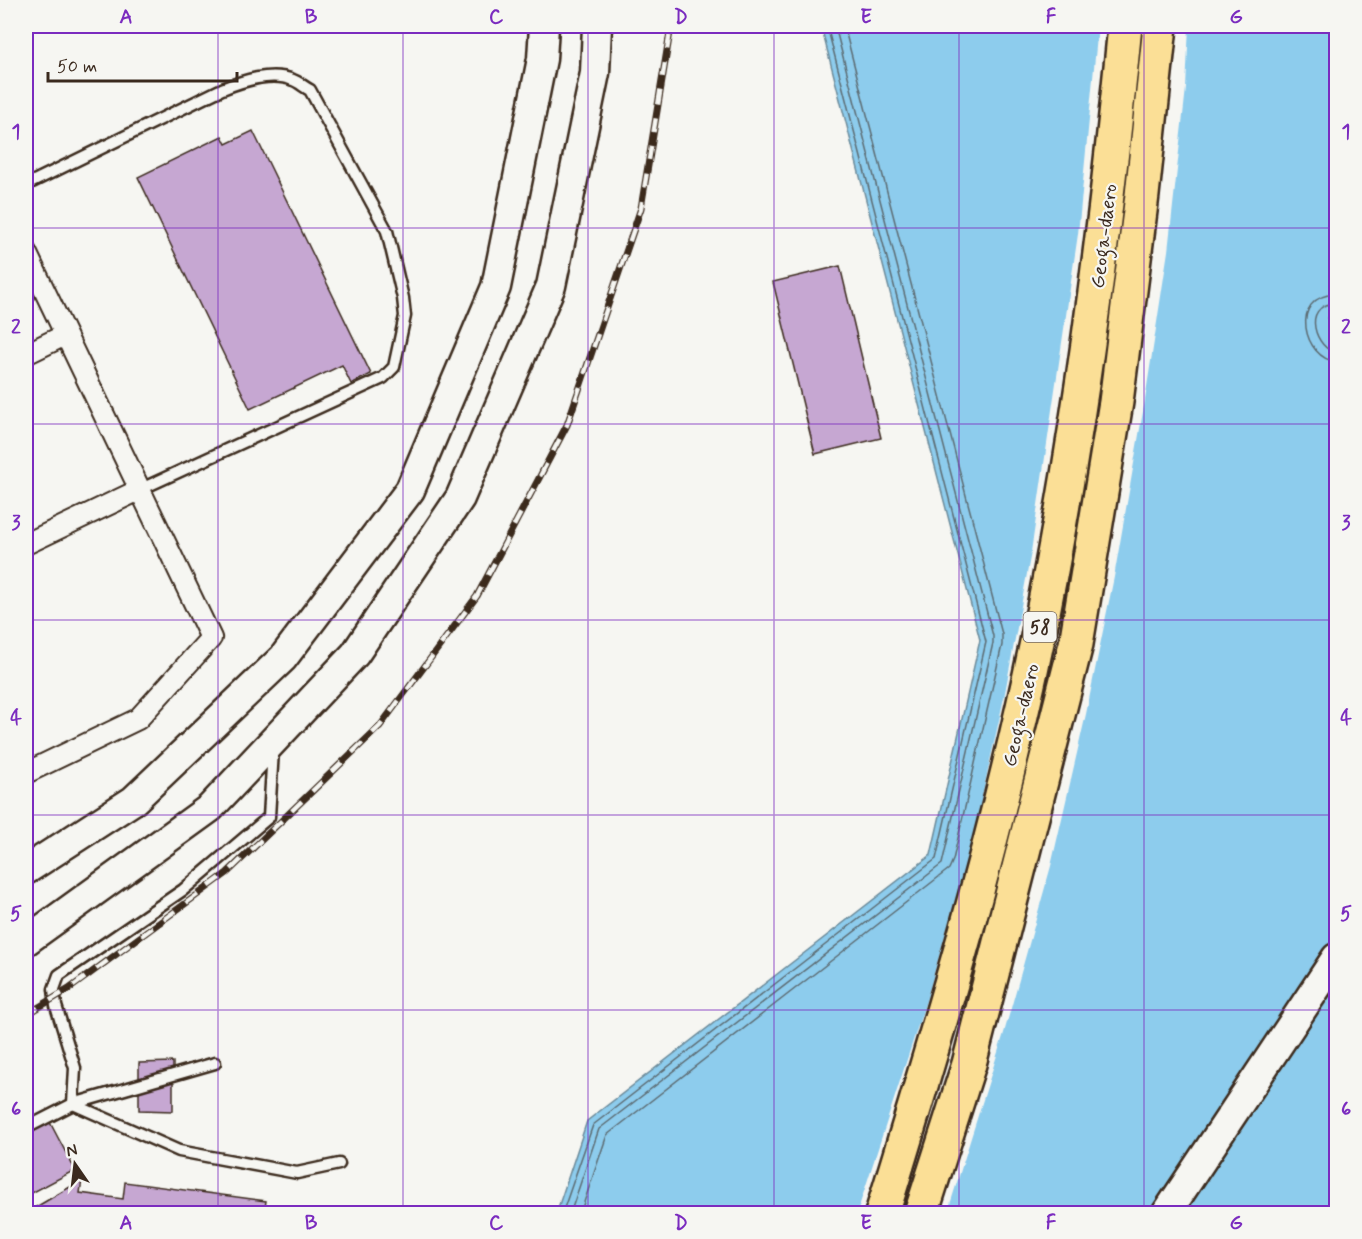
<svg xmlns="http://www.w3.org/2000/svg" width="1362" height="1239" font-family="Mynerve,sans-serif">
  <rect width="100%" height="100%" fill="#f6f6f2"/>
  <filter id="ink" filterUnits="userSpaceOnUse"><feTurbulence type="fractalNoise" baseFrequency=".0167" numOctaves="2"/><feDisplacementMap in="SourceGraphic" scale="12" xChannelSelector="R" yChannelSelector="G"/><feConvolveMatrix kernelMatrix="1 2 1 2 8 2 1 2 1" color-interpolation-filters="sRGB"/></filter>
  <g filter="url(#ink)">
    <!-- water -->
    <polygon fill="#8dcced" stroke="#6c8b9a" stroke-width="1.5" points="821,26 1336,26 1336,316 1328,318 1336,347 1336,1213 556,1214 587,1121 931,855 980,640"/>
    <!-- pier -->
    <polygon fill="#f6f6f2" points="1098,26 1189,26 1186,88 1168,251 1144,406 1114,577 1086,714 1051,866 1004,1033 947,1214 857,1213 927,998 971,846 1004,698 1031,552 1078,234"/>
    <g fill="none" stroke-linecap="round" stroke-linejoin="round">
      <!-- shore -->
      <g stroke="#5c6b71" stroke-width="1.5">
        <path d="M1336 294C1287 296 1305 360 1336 361"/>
        <path d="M1336 303C1299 305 1317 351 1336 352"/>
        <polyline points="562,1214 593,1125 936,859 986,642 827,26"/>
        <polyline points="570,1214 599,1129 942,864 993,643 993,636 835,26"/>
        <polyline points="580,1214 607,1135 949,869 953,860 1002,645 1002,634 844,26"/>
      </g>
    </g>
    <!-- building -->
    <g fill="#c6a7d2" stroke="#3b2a1e" stroke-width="1.5">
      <polygon points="253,131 371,374 351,384 342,365 250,409 138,177 222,136 226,144"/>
      <polygon points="840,266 881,438 815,454 773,282"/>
      <polygon points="173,1062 173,1111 139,1110 139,1063"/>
      <polygon points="45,1113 75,1170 26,1196 26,1123"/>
      <polygon points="82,1180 80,1193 123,1199 125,1182 266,1201 264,1214 41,1214 41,1208 36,1207"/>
    </g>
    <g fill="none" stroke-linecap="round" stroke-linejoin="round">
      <!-- lane casing -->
      <g stroke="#3b2a1e" stroke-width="15">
        <g id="lane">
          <path d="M26 185 222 89C242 81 271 71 293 80 299 82 304 87 310 90L387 231 403 298 405 316 394 367 383 378 139 490"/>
          <polyline points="73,1104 75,1068 56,1006 54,989 59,975 183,890 269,817 273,750"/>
          <polyline points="73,1104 179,1151 297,1173 339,1164"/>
          <polyline points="26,1128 73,1104 215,1063"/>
        </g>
      </g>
      <!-- street casing -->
      <g stroke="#3b2a1e" stroke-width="24">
        <g id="street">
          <polyline points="26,252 211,638 138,719 26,773"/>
          <polyline points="26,354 65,335"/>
          <polyline points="26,544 139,490"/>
        </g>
      </g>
      <!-- secondary casing -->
      <g stroke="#3b2a1e" stroke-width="33">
        <g id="secondary">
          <polyline points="26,870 134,800 283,658 410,490 496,287 542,59 544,26"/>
          <polyline points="26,941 210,808 355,654 460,498 551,286 595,73 597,26"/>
          <polyline points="1166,1214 1336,958"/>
        </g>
      </g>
      <!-- highway casing -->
      <g stroke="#3b2a1e" stroke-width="38">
        <g id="highway">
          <path d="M882 1214C940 1025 997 836 1037 642 1079 438 1105 232 1125 26"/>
          <polyline points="921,1214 969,1064 1076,644 1116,402 1142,195 1160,26"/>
        </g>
      </g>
      <!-- lane -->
      <use href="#lane" stroke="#f6f6f2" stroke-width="10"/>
      <!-- street -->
      <use href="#street" stroke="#f6f6f2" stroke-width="20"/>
      <!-- secondary -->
      <use href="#secondary" stroke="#f6f6f2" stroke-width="28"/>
      <!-- highway -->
      <use href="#highway" stroke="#fbdf96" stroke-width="33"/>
      <!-- rail casing -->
      <g stroke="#3b2a1e" stroke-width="7">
        <polyline id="rail" points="26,1015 69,989 227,873 380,726 477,596 567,425 641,208 671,26"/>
      </g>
      <!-- rail -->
      <use href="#rail" stroke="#f6f6f2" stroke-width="4.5" stroke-dasharray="14" stroke-linecap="butt"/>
    </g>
  </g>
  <!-- grid -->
  <path fill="none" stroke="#7b2cbf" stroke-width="1.5" stroke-opacity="0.55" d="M218 26V1214M403 26V1214M588 26V1214M774 26V1214M959 26V1214M1144 26V1214M26 228H1336M26 424H1336M26 620H1336M26 815H1336M26 1010H1336"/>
  <g text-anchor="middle" stroke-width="4.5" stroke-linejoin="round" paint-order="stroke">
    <!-- shield labels -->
    <rect fill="#f6f6f2" stroke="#73675e" stroke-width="1.5" x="1023.5" y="612" width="33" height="30" rx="4.5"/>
    <g font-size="18" font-weight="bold" fill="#3b2a1e">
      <text x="1040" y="633">58</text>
    </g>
    <!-- street labels -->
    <g font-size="20" fill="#3b2a1e" stroke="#f6f6f2">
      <text transform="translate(1103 236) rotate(-83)" y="7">Geoga-daero</text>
      <text transform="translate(1020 715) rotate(-77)" y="7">Geoga-daero</text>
    </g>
  </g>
  <!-- margin -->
  <rect width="1362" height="1239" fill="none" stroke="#f6f6f2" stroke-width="66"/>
  <!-- north arrow -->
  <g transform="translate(75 1164) rotate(346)" stroke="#f6f6f2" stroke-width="4.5" paint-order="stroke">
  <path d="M0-4.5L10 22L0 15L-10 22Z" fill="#3b2a1e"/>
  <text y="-9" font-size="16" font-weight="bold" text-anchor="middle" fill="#3b2a1e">N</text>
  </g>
  <!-- scale -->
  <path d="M48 72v9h189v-9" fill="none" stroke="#3b2a1e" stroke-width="3"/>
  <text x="57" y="72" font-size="18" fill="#3b2a1e" stroke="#f6f6f2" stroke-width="4.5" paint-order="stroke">50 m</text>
  <rect x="33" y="33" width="1296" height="1173" fill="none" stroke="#7b2cbf" stroke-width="2"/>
  <g font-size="20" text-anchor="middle" font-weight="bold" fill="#7b2cbf">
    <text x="126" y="23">A</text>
    <text x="311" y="23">B</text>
    <text x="496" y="23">C</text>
    <text x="681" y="23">D</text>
    <text x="866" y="23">E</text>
    <text x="1051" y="23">F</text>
    <text x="1236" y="23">G</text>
    <text x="16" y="138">1</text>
    <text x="1346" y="138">1</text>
    <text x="16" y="333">2</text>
    <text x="1346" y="333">2</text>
    <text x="16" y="529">3</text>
    <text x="1346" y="529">3</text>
    <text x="16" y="724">4</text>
    <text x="1346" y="724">4</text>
    <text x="16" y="920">5</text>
    <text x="1346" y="920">5</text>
    <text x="16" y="1115">6</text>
    <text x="1346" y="1115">6</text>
    <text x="126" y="1229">A</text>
    <text x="311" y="1229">B</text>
    <text x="496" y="1229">C</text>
    <text x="681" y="1229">D</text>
    <text x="866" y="1229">E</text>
    <text x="1051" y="1229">F</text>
    <text x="1236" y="1229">G</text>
  </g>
</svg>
